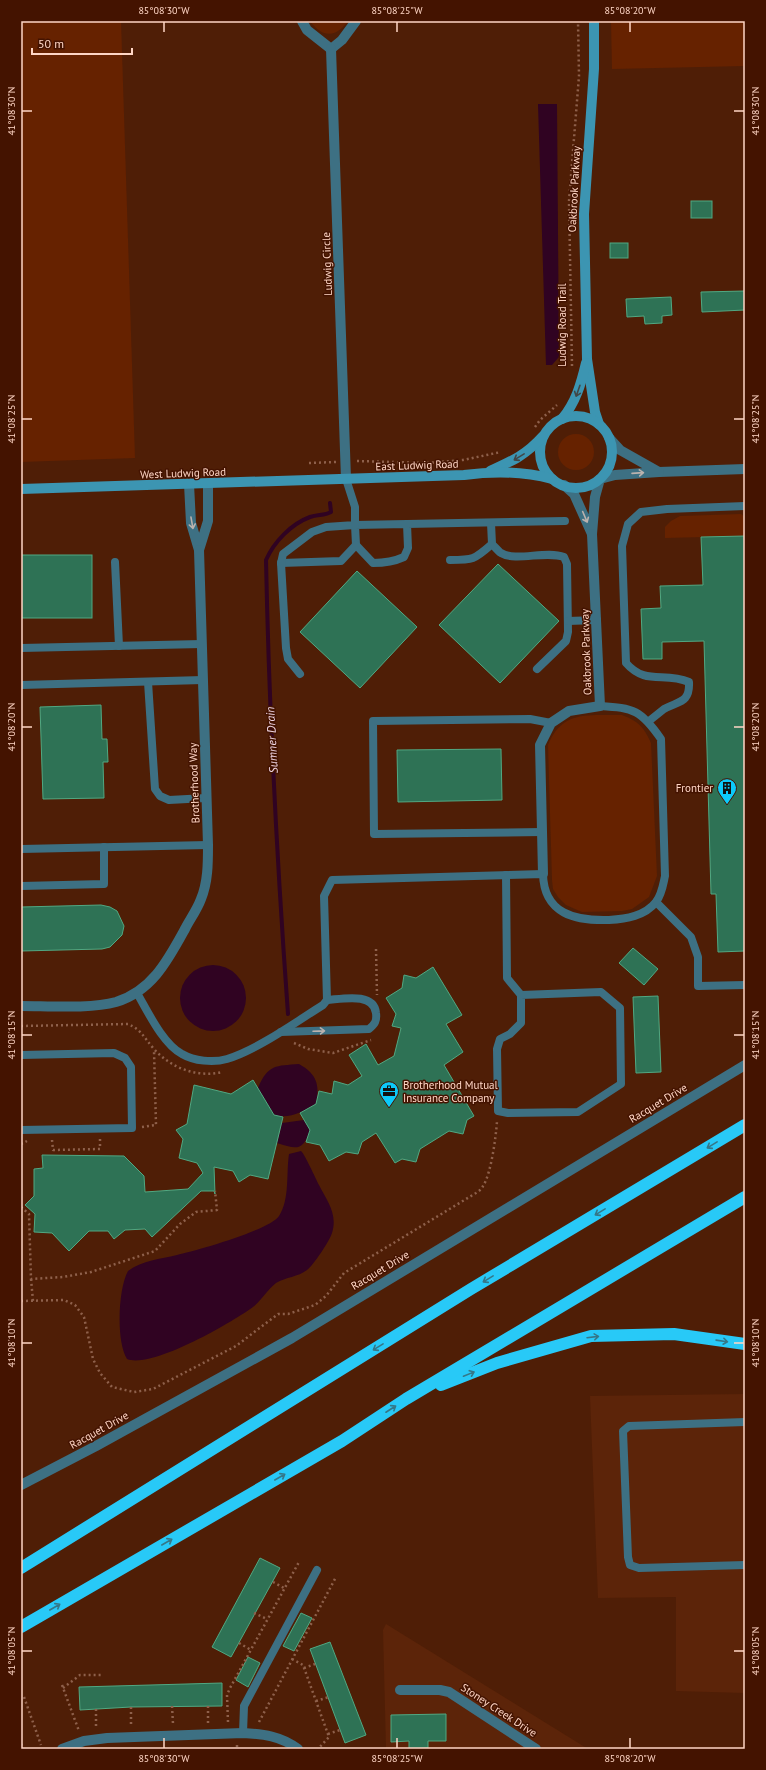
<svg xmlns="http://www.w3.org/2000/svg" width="766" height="1770" font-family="'PT Sans',sans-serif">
  <rect width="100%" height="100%" fill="#4f1e06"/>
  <!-- built -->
  <g fill="#5c2409">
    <polygon points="745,1394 745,1693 676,1691 676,1597 598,1598 590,1396"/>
    <polygon points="386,1624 588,1749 386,1749 383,1630"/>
  </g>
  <!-- green -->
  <g fill="#620">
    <polygon points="21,21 121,21 135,458 21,462"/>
    <path d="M310 21H348C336 38 322 38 310 21Z"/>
    <polygon points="611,21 745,21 745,66 612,69"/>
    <circle cx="576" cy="452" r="18"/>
    <polygon points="741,514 745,517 745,536 665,538 665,527 671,521 680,516"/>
    <path d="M622 715C638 721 644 727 651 743L657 876 649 897 632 909 622 911 582 912 575 909 566 905 558 897 553 889 552 880 548 745C563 709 589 716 622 715Z"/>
  </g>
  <!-- water -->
  <g fill="#300322">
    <polygon points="538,104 557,104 559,357 552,365 546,365"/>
    <circle cx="213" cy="998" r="33"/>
    <path d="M299 1064C317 1074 320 1085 316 1104 302 1112 290 1119 274 1115L258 1088C268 1064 276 1066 299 1064Z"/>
    <path d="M304 1120 310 1130C303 1152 296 1149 277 1143L282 1123Z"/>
    <path d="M301 1151C304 1153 316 1179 319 1185 327 1201 338 1214 332 1233 330 1240 313 1266 307 1270 298 1277 286 1277 276 1283 267 1290 262 1300 253 1307 231 1323 152 1369 127 1359 116 1342 118 1289 128 1271 143 1260 160 1259 177 1255 195 1251 270 1230 279 1216 290 1199 286 1174 289 1154Z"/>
  </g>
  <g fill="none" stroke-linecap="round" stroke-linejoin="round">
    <!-- stream -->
    <path stroke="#300322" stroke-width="4" d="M288 1014C277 862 269 711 266 560 274 542 291 524 310 517 318 514 324 516 331 512L330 503"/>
  </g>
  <!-- building -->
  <g fill="#2e7255" stroke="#51a882">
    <rect x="691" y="201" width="21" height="17"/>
    <rect x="610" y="243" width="18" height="15"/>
    <polygon points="745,291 745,310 702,312 701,292"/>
    <polygon points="671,297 672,315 662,316 662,323 645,324 644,316 627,317 626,299"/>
    <polygon points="745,536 745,951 718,952 716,894 711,894 704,641 662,642 662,659 643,659 641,609 661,608 660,586 703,585 701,537"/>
    <rect x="21" y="555" width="71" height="63"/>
    <polygon points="498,564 559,621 500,683 439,625"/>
    <polygon points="357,571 417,627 360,688 300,632"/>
    <polygon points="101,705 102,739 107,739 108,762 103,762 104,798 43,799 40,707"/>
    <polygon points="501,749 502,800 398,802 397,750"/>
    <polygon points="101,905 110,907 117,911 124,926 122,935 110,947 102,949 21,951 21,907"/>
    <polygon points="633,948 658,969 644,985 619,963"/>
    <polygon points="433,967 462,1015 446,1024 463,1052 444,1065 474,1116 467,1120 463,1134 449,1131 420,1149 416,1162 402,1159 395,1163 376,1133 362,1142 358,1154 346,1152 329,1161 320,1145 306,1142 310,1130 300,1113 316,1104 319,1091 332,1094 334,1081 348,1085 362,1076 349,1055 366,1044 378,1065 394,1056 401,1028 392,1026 396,1014 386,998 402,988 404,975 416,978"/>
    <polygon points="658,996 661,1072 636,1073 633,997"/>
    <polygon points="253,1080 274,1115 283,1117 268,1179 250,1175 239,1182 233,1171 214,1167 215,1194 214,1191 201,1191 152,1237 145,1229 125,1230 114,1239 108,1231 89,1231 69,1251 52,1233 34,1232 35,1214 25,1205 34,1196 34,1169 43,1168 42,1155 124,1156 144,1176 145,1192 188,1189 203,1173 197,1163 179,1158 183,1139 176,1130 187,1124 194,1085 231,1094"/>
    <polygon points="260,1558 280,1568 231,1657 212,1647"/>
    <polygon points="301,1613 312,1618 294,1651 283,1646"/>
    <polygon points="330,1642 366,1735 345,1743 310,1649"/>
    <polygon points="248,1657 260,1663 248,1687 236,1680"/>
    <polygon points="222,1683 222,1706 131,1707 80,1710 79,1687"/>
    <polygon points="446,1714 446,1741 428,1741 428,1748 409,1749 409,1741 391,1742 391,1715"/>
  </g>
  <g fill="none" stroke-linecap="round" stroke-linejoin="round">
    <!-- path -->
    <g stroke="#8e604b" stroke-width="2.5" stroke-dasharray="2 3" stroke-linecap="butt">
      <polyline points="572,366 569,201 579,76 578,21"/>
      <polyline points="535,427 540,420 557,405"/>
      <polyline points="357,461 427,463 463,460 501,452"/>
      <polyline points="309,463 336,462"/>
      <polyline points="376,949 377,995"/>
      <path d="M21 1026 128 1024C142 1030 144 1038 154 1049 171 1068 197 1078 222 1072"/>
      <polyline points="294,1043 308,1049 333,1053 371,1040"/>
      <polyline points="142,1127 156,1125 154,1050"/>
      <polyline points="52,1140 53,1150 100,1149 100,1138"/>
      <polyline points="21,1144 27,1141"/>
      <polyline points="21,1207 29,1214 31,1279 63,1277 91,1272 155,1251 180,1224 196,1212 217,1210 215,1191"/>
      <polyline points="31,1279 33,1301"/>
      <path d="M21 1301 64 1300 75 1305 84 1317 93 1359 100 1373 112 1387 134 1392 153 1389 236 1346 278 1314H288L315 1305 326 1296 344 1273 476 1193C479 1191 482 1189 483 1186 491 1174 496 1137 497 1121"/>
      <polyline points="273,1582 284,1588"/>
      <polyline points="254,1613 267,1619"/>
      <polyline points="239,1643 251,1650"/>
      <polyline points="292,1659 303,1665 329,1737 318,1749"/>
      <polyline points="304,1668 315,1664"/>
      <polyline points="62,1685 79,1731"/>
      <polyline points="63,1688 80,1675 102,1675"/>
      <polyline points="24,1697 41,1745"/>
      <polyline points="316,1701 329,1697"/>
      <polyline points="172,1706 173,1724"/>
      <polyline points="208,1706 208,1723"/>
      <polyline points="131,1707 131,1725"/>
      <polyline points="96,1709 96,1728"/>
      <polyline points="228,1722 227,1695 230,1688 299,1562"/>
      <polyline points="259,1722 336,1577"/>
      <polyline points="328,1734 340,1730"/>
      <polyline points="21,1744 24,1749"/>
      <polyline points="237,1745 237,1749"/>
    </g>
    <!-- lane -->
    <g stroke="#3d7083" stroke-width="8">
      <path d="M491 523 492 544C495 547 498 551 501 553 516 562 546 550 564 557L567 564 568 632 566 641 537 669"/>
      <path d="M407 524 408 548 404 557C393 562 385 563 373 563L356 545 355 525 565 521"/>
      <path d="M450 560C473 560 474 560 492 544"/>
      <polyline points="115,562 119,646"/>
      <polyline points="281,563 341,561 356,545"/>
      <polyline points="568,621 597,620"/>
      <polyline points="21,648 202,644"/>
      <polyline points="300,674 288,659 286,648 281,563 283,554 312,532 326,527 355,525 355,507 346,479"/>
      <polyline points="148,682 155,789 160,796 169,800 206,798"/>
      <polyline points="21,685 203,680"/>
      <path d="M649 721C654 717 659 713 664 709 679 701 690 703 689 682 664 671 646 686 626 663L622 546 628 524 641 512 667 509 745 506"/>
      <polyline points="542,832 374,834 373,721 530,719 551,723"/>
      <polyline points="21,849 208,845"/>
      <polyline points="506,875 507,978 521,995 601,992 620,1008 621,1084 578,1112 508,1113 498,1111 497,1049 500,1039 510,1034 521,1023 521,995"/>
      <polyline points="21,886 104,884 104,847"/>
      <polyline points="656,902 691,937 698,957 698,986 745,985"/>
      <path d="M137 993C148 1012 163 1044 182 1054 194 1061 213 1063 227 1059 257 1050 296 1022 323 1005L327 1000 324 896 332 880 543 874C544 914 575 921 609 920 626 919 645 916 656 902 662 894 663 885 665 876L661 739C641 710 634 708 600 706"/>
      <path d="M281 1032 369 1029C375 1024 377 1021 376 1013 374 992 342 999 327 1000"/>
      <polyline points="21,1055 114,1053 125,1058 131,1067 132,1128 21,1130"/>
      <polyline points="745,1422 629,1426 623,1431 628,1557 630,1565 639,1568 745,1565"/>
      <polyline points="243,1733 244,1706 317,1570"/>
    </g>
    <!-- street -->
    <g stroke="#3d7083" stroke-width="10">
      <polyline points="302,21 307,30 331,49 342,40 356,21"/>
      <polyline points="331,49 346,479"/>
      <polyline points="659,472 745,469"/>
      <polyline points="189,484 191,523 199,550 208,521 208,484"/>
      <polyline points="564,485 574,494 592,534 595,497 600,479 615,475 659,472 620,450 609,438"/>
      <polyline points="543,874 540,745 551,723 569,711 600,706 592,534"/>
      <path d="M21 1006C48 1006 91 1009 116 1002 152 991 168 960 185 929 190 919 197 910 201 899 208 882 208 863 208 845L199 550"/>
      <polyline points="21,1485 96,1446 292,1338 745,1065"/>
      <polyline points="400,1690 440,1690 449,1692 536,1749"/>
      <path d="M62 1749 84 1741 107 1738 243 1733C263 1734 281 1736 298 1749"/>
    </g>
    <!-- secondary -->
    <g stroke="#3c95b2" stroke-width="10">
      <polyline points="594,21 594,69 584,214 587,359 595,412 599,424"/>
      <circle cx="576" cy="452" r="36"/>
      <path d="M562 419C576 402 581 384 586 363"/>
      <path d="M490 471C512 461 526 455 543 436"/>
      <path d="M21 489 464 475C494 471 523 471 552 479"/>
    </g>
    <!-- highway -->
    <g stroke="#28c9f7" stroke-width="12">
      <polyline points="441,1385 497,1363 591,1336 674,1334 745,1344"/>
      <polyline points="21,1568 471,1289 745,1125"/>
      <polyline points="21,1627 342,1441 406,1399 745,1197"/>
    </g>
  </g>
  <!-- one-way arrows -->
  <defs><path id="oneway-shaft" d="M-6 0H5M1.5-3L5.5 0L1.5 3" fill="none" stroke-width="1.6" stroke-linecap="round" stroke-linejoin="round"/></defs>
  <g stroke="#414747">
    <use href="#oneway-shaft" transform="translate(578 391) rotate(109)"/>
    <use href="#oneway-shaft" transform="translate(519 457) rotate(149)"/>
  </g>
  <g stroke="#bbb2ae">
    <use href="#oneway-shaft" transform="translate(638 473) rotate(-4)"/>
    <use href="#oneway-shaft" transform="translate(585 517) rotate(67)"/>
    <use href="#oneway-shaft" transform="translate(192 523) rotate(80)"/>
    <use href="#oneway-shaft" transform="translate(319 1031) rotate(-2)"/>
  </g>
  <g stroke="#357788">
    <use href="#oneway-shaft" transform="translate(712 1145) rotate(149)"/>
    <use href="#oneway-shaft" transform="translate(600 1212) rotate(149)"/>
    <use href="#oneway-shaft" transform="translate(488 1279) rotate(149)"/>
    <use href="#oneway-shaft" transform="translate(593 1337) rotate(-7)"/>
    <use href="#oneway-shaft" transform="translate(722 1341) rotate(8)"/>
    <use href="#oneway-shaft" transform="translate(378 1347) rotate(148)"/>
    <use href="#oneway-shaft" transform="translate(469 1374) rotate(-22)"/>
    <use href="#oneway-shaft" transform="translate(391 1409) rotate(-33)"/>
    <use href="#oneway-shaft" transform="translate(280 1477) rotate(-30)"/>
    <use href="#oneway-shaft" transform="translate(167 1542) rotate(-30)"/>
    <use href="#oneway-shaft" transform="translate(55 1607) rotate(-30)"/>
  </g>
  <!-- ticks -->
  <path fill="none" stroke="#ffd6c5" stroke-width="1.5" d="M164 22V32M397 22V32M630 22V32M22 111H32M734 111H744M22 419H32M734 419H744M22 727H32M734 727H744M22 1035H32M734 1035H744M22 1343H32M734 1343H744M22 1651H32M734 1651H744M164 1738V1748M397 1738V1748M630 1738V1748"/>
  <!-- icons -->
  <defs>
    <g id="building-pin" transform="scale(1)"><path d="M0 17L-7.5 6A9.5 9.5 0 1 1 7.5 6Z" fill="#0ccafa" stroke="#441300"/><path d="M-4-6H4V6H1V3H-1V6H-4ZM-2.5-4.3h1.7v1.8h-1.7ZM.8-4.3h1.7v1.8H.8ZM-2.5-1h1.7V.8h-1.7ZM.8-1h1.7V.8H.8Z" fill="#111"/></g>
    <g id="office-pin" transform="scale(1)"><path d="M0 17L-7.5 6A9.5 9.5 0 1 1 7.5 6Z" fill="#0ccafa" stroke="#441300"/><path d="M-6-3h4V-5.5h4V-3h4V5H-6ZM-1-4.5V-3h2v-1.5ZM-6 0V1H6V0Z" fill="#111"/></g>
  </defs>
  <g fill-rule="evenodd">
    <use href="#building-pin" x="727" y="788"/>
    <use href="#office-pin" x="389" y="1091"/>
  </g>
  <g text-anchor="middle" stroke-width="3" stroke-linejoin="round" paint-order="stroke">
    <!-- street labels -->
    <g font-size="11" fill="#ffd6c5" stroke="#441300">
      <text transform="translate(574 189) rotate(-87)" y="4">Oakbrook Parkway</text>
      <text transform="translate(327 264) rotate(-92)" y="4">Ludwig Circle</text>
      <text transform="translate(562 325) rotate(-90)" y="4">Ludwig Road Trail</text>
      <text transform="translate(417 465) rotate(-2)" y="4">East Ludwig Road</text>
      <text transform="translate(183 473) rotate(-2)" y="4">West Ludwig Road</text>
      <text transform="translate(586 652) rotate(-92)" y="4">Oakbrook Parkway</text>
      <text transform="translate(194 783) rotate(-92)" y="4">Brotherhood Way</text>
      <text transform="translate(658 1103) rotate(-31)" y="4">Racquet Drive</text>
      <text transform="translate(380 1270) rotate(-31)" y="4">Racquet Drive</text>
      <text transform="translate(99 1430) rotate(-29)" y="4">Racquet Drive</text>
      <text transform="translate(499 1710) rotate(33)" y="4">Stoney Creek Drive</text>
    </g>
    <!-- poi labels -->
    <g font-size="11" fill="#ffd6c5" stroke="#441300" text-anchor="end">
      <text x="713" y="792">Frontier</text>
      <text x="403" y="1089" text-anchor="start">Brotherhood Mutual<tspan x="403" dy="13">Insurance Company</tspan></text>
    </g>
    <!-- water labels -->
    <g font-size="12" font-style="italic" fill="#f1d7e6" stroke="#441300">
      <text transform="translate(272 740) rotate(-93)" y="4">Sumner Drain</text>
    </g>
  </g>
  <!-- border -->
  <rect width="766" height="1770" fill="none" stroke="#441300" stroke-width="44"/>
  <!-- scale -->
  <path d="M32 48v6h100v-6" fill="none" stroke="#ffd6c5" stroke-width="2"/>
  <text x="38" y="48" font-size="12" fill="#ffd6c5" stroke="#441300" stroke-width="3" paint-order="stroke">50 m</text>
  <rect x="22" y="22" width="722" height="1726" fill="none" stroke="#ffd6c5" stroke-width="1.5"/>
  <g font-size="10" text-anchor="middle" fill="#ffd6c5">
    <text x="164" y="14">85°08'30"W</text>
    <text x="397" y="14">85°08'25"W</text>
    <text x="630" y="14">85°08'20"W</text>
    <text transform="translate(11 111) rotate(-90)" y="4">41°08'30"N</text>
    <text transform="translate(755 111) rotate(-90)" y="4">41°08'30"N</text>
    <text transform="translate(11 419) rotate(-90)" y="4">41°08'25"N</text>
    <text transform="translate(755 419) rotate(-90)" y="4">41°08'25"N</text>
    <text transform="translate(11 727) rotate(-90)" y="4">41°08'20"N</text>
    <text transform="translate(755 727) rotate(-90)" y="4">41°08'20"N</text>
    <text transform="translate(11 1035) rotate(-90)" y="4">41°08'15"N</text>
    <text transform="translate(755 1035) rotate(-90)" y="4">41°08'15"N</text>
    <text transform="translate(11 1343) rotate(-90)" y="4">41°08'10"N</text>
    <text transform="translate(755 1343) rotate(-90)" y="4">41°08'10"N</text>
    <text transform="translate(11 1651) rotate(-90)" y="4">41°08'05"N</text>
    <text transform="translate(755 1651) rotate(-90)" y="4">41°08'05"N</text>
    <text x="164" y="1762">85°08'30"W</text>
    <text x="397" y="1762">85°08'25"W</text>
    <text x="630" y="1762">85°08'20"W</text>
  </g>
</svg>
